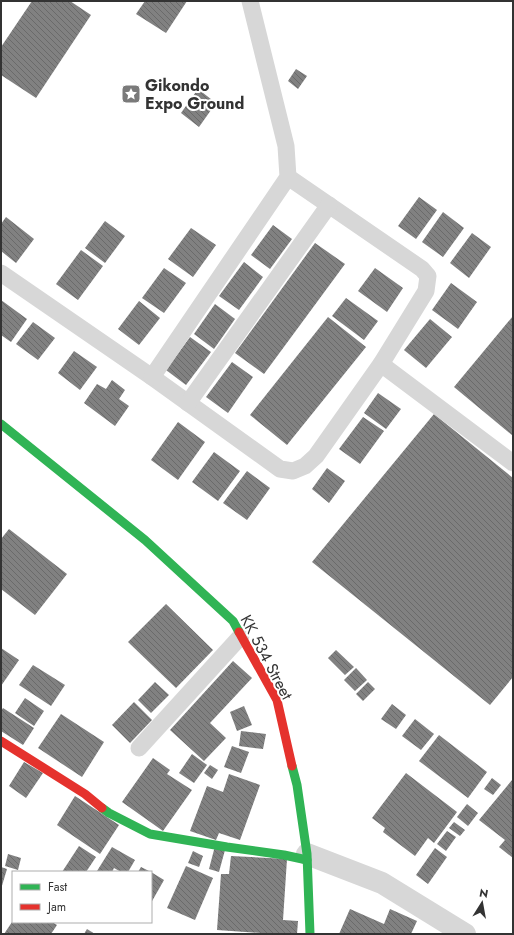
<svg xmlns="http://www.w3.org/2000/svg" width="514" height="935" font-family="Jost,sans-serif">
  <defs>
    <pattern id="building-back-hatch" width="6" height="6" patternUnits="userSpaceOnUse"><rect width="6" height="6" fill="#818181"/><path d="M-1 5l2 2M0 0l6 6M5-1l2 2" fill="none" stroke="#6a6a6a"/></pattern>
  </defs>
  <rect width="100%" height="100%" fill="#fff"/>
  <!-- building -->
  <g fill="url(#building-back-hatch)">
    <polygon points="32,1 70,1 91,15 36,98 1,75 1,47"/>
    <polygon points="145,1 187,1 166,33 136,14"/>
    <polygon points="296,69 307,76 298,89 288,81"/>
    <polygon points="198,89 216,103 199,127 181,113"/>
    <polygon points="419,197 437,210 416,239 398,226"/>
    <polygon points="443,212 464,228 443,257 422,242"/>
    <polygon points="6,217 34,239 16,263 1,251 1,224"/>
    <polygon points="105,221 125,236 105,263 85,248"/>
    <polygon points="273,225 292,239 270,269 251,255"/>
    <polygon points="191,228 216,245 193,277 168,259"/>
    <polygon points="472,233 491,247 469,278 450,263"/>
    <polygon points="315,243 345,264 264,374 235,353"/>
    <polygon points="81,250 103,266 78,300 56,284"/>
    <polygon points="244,262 263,277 239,310 219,296"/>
    <polygon points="164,268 186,283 164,313 142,298"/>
    <polygon points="375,268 403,288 387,312 358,291"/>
    <polygon points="451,283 477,302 458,329 432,310"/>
    <polygon points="346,298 378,321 364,340 332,316"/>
    <polygon points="1,300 27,319 11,342 1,335"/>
    <polygon points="139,301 160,318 139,345 118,329"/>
    <polygon points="215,304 235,319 214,349 194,334"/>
    <polygon points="513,316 513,436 454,387"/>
    <polygon points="328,317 366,347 287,445 250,415"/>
    <polygon points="430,319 452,337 426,368 404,350"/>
    <polygon points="33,322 55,338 38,360 16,344"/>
    <polygon points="190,337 211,352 186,385 166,370"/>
    <polygon points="74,351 97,367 80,390 58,373"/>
    <polygon points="232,362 253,377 228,413 206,397"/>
    <polygon points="112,380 125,390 119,399 129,406 115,426 84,403 97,384 106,389"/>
    <polygon points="378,393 401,409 386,429 364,413"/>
    <polygon points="434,414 513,478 513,677 490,705 312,562"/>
    <polygon points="363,417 384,431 360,464 339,449"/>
    <polygon points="178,422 205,442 178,480 151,460"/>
    <polygon points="214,452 240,471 218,501 192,482"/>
    <polygon points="327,468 345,481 329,503 312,489"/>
    <polygon points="247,471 270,488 247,520 223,503"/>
    <polygon points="9,529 67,574 35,615 1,589 1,539"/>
    <polygon points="166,604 213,650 176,688 128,642"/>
    <polygon points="1,648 19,660 1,686"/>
    <polygon points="336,650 354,667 345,675 328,658"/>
    <polygon points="233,661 252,678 210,723 226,738 204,761 170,730"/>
    <polygon points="33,665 65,685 51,706 19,685"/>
    <polygon points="356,668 367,680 355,691 344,680"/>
    <polygon points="155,682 169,695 151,713 138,700"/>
    <polygon points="368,682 375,689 363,701 356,694"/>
    <polygon points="25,698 44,711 34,726 15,713"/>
    <polygon points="134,702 152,720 130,743 112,725"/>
    <polygon points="392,704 406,715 396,729 381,719"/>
    <polygon points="244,706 252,725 237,731 230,712"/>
    <polygon points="3,708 34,728 23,745 1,731 1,711"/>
    <polygon points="61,714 104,742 82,777 38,748"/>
    <polygon points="415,719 434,734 421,750 402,736"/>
    <polygon points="241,731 266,734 263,749 239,746"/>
    <polygon points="439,735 487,772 468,798 419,761"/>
    <polygon points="232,746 249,752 241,773 224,767"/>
    <polygon points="192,754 207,765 194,783 179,773"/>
    <polygon points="153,758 170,770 167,774 192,790 163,831 122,802"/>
    <polygon points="24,762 43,773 26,798 9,786"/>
    <polygon points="210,765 218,770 212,779 204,773"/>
    <polygon points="406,773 457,812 434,843 428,838 415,856 383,832 385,828 372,818"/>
    <polygon points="229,774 260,785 240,840 219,833 216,840 190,831 207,786 223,792"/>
    <polygon points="492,778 501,785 493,795 484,789"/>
    <polygon points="512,780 513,780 513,858 499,847 505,840 479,820"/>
    <polygon points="75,796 119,825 100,854 57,825"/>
    <polygon points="467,804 478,813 468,826 457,817"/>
    <polygon points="454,822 465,830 460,836 449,828"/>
    <polygon points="447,831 456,837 446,851 437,844"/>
    <polygon points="79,846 96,857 86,872 62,872"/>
    <polygon points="215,846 225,850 219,872 209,869"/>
    <polygon points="112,847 135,860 128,872 121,872 114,868 112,872 97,871"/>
    <polygon points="435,848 447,857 428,884 416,875"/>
    <polygon points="193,851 203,856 199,867 188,863"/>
    <polygon points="8,854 21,858 18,870 5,866"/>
    <polygon points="231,856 287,859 283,920 298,921 297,934 276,934 217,930 221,874 229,874"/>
    <polygon points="186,866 213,878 195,920 167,908"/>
    <polygon points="1,867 7,869 1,889"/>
    <polygon points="141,867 151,872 138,872"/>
    <polygon points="151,872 164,880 151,903"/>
    <polygon points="350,909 384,924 390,909 417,921 411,934 339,934"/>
    <polygon points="12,922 52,922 57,925 51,934 4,934"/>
    <polygon points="87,929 95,934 84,934"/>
  </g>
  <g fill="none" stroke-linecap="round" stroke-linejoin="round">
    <!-- lane -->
    <g stroke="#d7d7d7" stroke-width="17">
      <polyline points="1,273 152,377 280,469 293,471 305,466 316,456 381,364 426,291 428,276 422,269 288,177"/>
      <polyline points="381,364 513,463"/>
      <polyline points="152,377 288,177 286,146 250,1"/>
      <polyline points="188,403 329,205"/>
      <polyline points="139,748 241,636"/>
    </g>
    <!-- street -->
    <polyline stroke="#d7d7d7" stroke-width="22" points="307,854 382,883 465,934"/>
    <!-- fast -->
    <g stroke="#30b455" stroke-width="9">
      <polyline points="1,424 145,540 233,621 239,632"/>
      <polyline points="292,766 297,785 307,854 310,934"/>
      <polyline points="102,808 109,813 150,834 227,847 284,855 307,860"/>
    </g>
    <!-- jam -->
    <g stroke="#e5322d" stroke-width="9">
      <polyline points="239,632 277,700 292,766"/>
      <polyline points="1,741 85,794 102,808"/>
    </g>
  </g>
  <!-- icons -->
  <defs>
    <g id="sight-square" transform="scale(1)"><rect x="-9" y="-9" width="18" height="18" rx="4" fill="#7a7a7a" stroke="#fff"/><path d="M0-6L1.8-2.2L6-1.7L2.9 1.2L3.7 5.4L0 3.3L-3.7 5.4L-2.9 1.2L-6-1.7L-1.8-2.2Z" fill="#fff"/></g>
  </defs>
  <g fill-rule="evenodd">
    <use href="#sight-square" x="131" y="94"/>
  </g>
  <g text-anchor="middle" stroke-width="4" stroke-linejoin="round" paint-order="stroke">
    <!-- poi labels -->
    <g font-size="16" font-weight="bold" fill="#333" stroke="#fff" text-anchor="start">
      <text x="145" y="91">Gikondo<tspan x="145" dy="18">Expo Ground</tspan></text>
    </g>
    <!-- street labels -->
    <g font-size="16" fill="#333" stroke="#fff">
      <text transform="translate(267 657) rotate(62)" y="6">KK 534 Street</text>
    </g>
  </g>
  <!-- border -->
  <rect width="514" height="935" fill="none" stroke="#333333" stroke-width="4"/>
  <!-- legend -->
  <rect x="12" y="871" width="140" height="52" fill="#ffffff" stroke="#adadad"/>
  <rect x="20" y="884" width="20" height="6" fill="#30b455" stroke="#adadad"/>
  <text x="48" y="891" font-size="12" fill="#333333">Fast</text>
  <rect x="20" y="904" width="20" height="6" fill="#e5322d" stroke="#adadad"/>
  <text x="48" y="911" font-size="12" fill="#333333">Jam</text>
  <!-- north arrow -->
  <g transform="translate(482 903) rotate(11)" stroke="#ffffff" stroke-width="3" paint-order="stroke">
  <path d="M0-3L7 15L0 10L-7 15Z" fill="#333333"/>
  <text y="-6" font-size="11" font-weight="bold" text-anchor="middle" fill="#333333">N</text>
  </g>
</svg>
